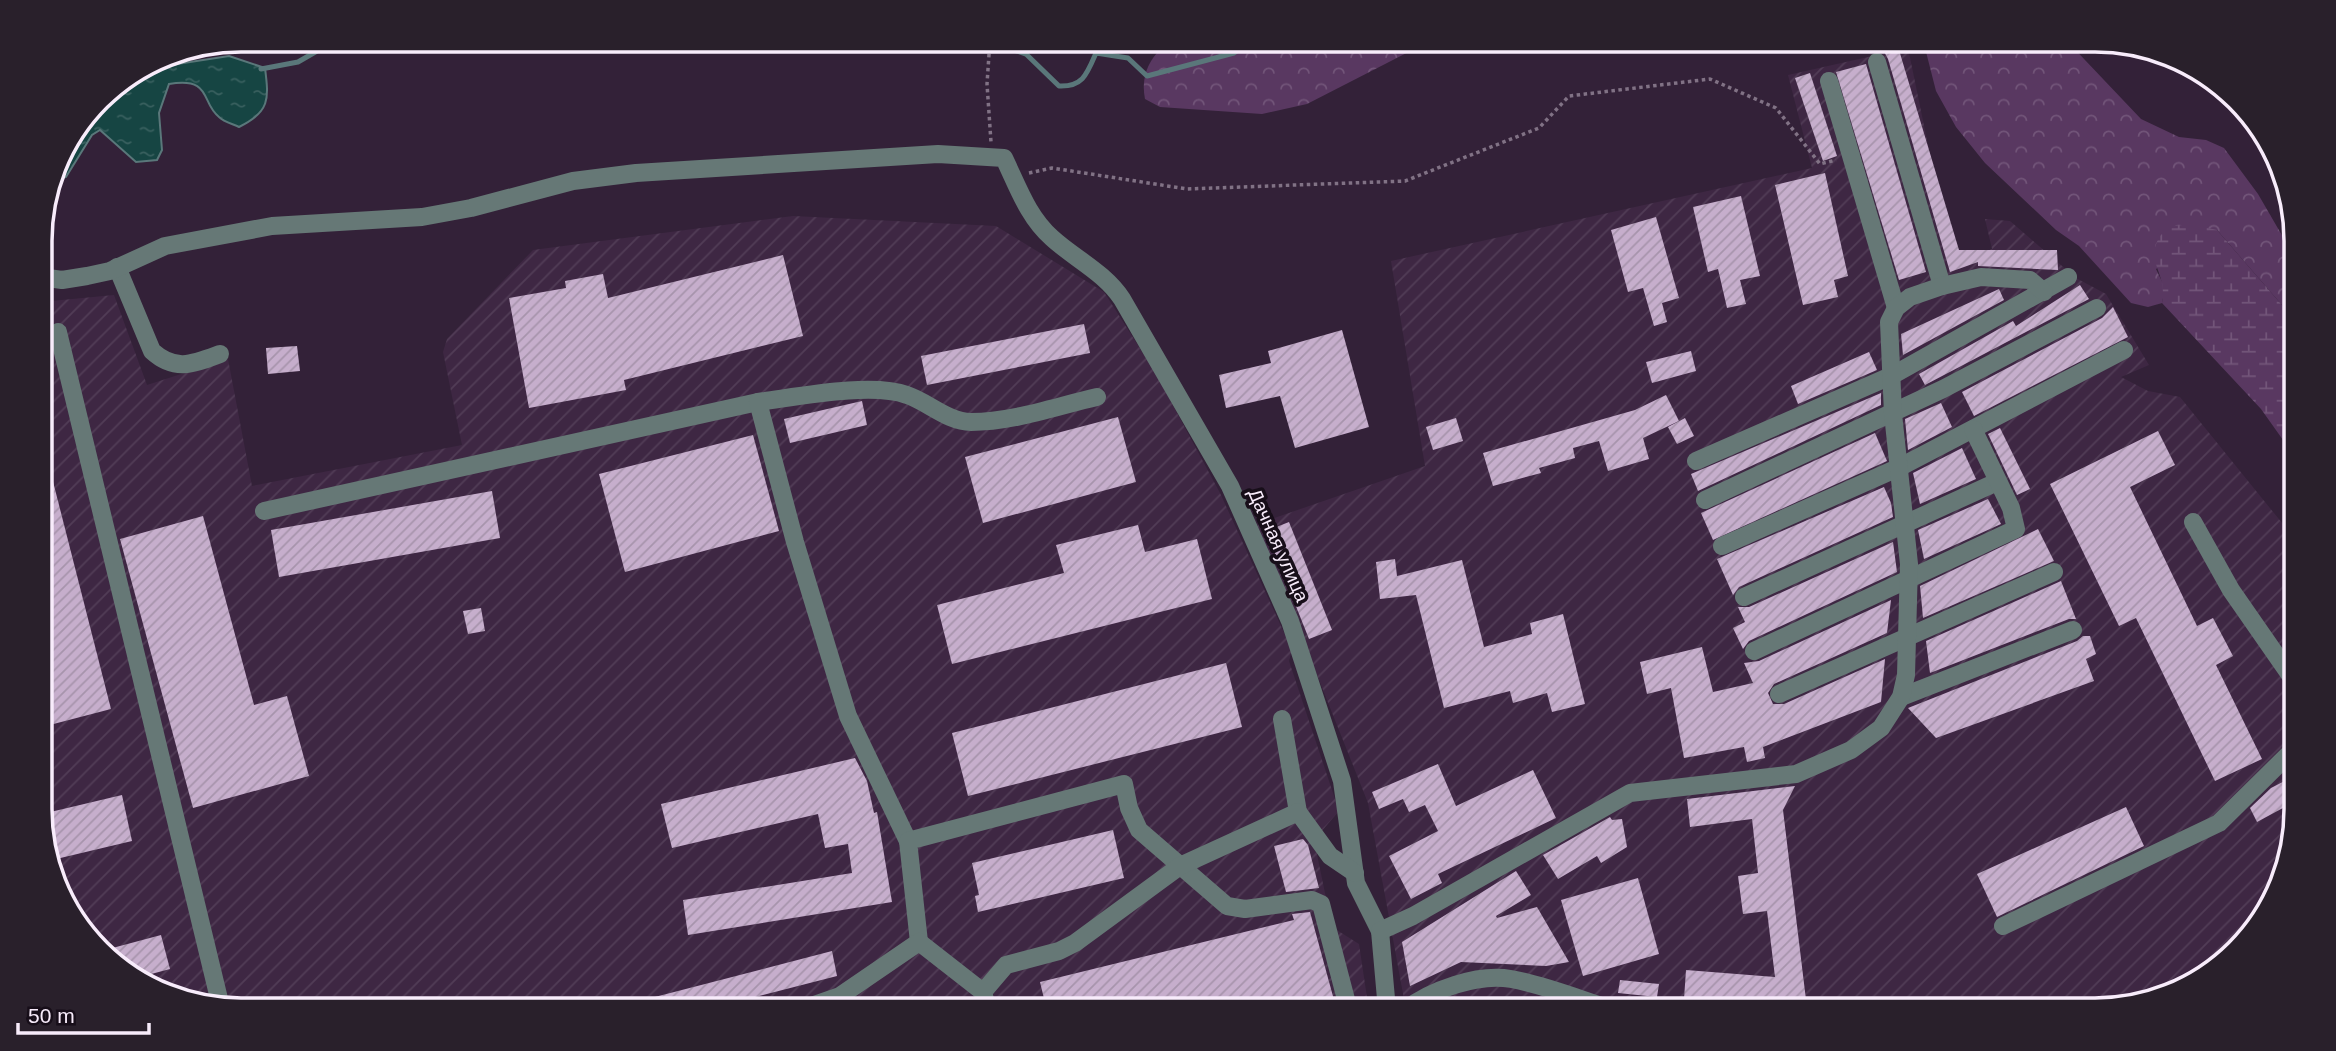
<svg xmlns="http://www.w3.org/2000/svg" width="2336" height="1051" font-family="Helvetica,sans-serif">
  <defs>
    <pattern id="industrial-furrows" width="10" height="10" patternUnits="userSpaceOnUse" patternTransform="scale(1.75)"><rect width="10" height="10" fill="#3e2743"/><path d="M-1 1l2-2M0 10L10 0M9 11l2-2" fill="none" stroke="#513c56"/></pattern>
    <pattern id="forest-crowns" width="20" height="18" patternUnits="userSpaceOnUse" patternTransform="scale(1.75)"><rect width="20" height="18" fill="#593861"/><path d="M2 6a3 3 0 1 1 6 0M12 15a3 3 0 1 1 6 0" fill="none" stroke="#725579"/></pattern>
    <pattern id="wetland-marsh" width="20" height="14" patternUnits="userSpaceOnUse" patternTransform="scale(1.75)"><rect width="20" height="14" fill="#593861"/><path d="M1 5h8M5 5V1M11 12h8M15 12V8" fill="none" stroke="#725579"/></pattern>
    <pattern id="water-ripples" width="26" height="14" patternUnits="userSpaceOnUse" patternTransform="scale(1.75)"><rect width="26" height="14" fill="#164543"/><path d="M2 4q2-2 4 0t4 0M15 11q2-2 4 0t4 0" fill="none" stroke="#39605f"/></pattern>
    <pattern id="building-hatch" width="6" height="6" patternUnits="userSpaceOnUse" patternTransform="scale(1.75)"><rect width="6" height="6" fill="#c6aecc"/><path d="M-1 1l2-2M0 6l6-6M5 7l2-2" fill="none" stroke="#a794ac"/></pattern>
  </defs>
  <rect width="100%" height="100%" fill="#332138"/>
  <!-- industrial -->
  <g fill="url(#industrial-furrows)">
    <polygon points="1908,48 1953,266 1992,249 1985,219 2010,221 2076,278 2106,294 2149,365 2121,377 2148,391 2180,397 2295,539 2296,810 2280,887 2207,977 2107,1010 1406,1010 1368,803 1257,524 1425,466 1391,261 1812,168 1788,75"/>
    <polygon points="793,216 996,226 1104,292 1155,372 1220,493 1292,650 1289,661 1339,811 1314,840 1332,927 1359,944 1369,1011 242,1011 164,995 82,932 42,836 41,302 114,295 147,385 228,359 252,486 462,445 443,352 447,339 533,250"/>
  </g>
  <!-- forest -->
  <g fill="url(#forest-crowns)">
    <path d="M1172 40H1428V42L1307 104 1262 114 1160 107 1145 99C1140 74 1151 54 1172 40Z"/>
    <polygon points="1923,40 2066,40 2141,119 2179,137 2206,140 2224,148 2258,194 2294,256 2294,319 2217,230 2156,269 2165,288 2162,303 2148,307 2131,303 2079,246 2056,230 1985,163 1956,127 1936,91"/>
  </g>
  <!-- wetland -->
  <path fill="url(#wetland-marsh)" d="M2191 224 2217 230 2294 319 2295 457 2261 409 2162 303C2169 270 2138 260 2167 227Z"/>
  <!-- water -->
  <path fill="url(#water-ripples)" stroke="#5a777a" stroke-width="2" d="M229 56 265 68C269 99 270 112 239 127 233 124 224 122 219 117 200 102 213 77 169 84L159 113 162 150 157 160 136 162 100 130 92 135 66 177 54 181 61 152 109 91 126 80 164 66Z"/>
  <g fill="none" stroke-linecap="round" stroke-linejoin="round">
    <!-- stream -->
    <g stroke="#5a777a" stroke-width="5">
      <path d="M983 40 1026 54 1059 86C1083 87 1087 74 1096 53L1128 58 1147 76 1234 53 1253 40"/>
      <polyline points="261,69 298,62 336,40"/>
    </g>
  </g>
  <!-- building -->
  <g fill="url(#building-hatch)">
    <polygon points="1896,40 1959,250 2057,250 2058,270 1978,266 1978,262 1950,272 1888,59 1879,42"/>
    <polygon points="1866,64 1926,272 1899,280 1836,72"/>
    <polygon points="1810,73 1837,156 1823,161 1795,78"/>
    <polygon points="1825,173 1848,276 1834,280 1838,297 1803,305 1775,185"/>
    <polygon points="1741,196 1760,276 1740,280 1746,304 1727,308 1718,269 1708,272 1693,207"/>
    <polygon points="1656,217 1679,298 1662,303 1667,322 1654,326 1643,288 1628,292 1611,230"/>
    <polygon points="783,255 803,336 624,380 626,390 529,408 509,298 566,288 565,281 603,274 608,298"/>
    <polygon points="2080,285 2089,299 1925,385 1919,374 2013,321 2016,326"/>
    <polygon points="1999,289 2004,300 1903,355 1901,334"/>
    <polygon points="2113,307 2128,337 1974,416 1962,392 2102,318"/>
    <polygon points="1084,324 1090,353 927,385 921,356"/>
    <polygon points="1342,330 1369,427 1295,448 1280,396 1226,408 1219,375 1271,363 1268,351"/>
    <polygon points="297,346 300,371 268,374 266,348"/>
    <polygon points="1691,351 1696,371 1652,383 1646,362"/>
    <polygon points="1869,352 1877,370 1798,404 1791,386"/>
    <polygon points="1881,393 1881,405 1698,491 1691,474"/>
    <polygon points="1666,395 1679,421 1643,438 1649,459 1608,471 1599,441 1573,448 1575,458 1539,468 1541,473 1493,486 1483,453 1635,410"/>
    <polygon points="862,401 867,425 790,443 784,419"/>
    <polygon points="1941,403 1952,427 1908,450 1905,419"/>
    <polygon points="1118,417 1136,482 983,523 965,457"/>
    <polygon points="1456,418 1463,441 1433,450 1426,427"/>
    <polygon points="1685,418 1694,436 1677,444 1668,427"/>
    <polygon points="2000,428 2030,489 2017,495 1988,434"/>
    <polygon points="2158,431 2175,465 2130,487 2197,626 2213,618 2233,656 2216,665 2262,759 2215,781 2136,618 2119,626 2050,484"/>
    <polygon points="1875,433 1887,461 1713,540 1701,513"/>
    <polygon points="753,435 779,531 625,572 599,474"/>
    <polygon points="1962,448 1976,479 1920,504 1913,473"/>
    <polygon points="41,454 46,454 111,709 42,727"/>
    <polygon points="1884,487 1891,503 1893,517 1739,587 1733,595 1717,559"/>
    <polygon points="492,491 500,538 279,577 271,530"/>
    <polygon points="1988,499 2001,524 1924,559 1918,530"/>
    <polygon points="203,516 254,705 287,696 309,776 193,808 120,539"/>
    <polygon points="1289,522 1332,630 1309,639 1266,531"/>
    <polygon points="1138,525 1145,552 1197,539 1212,599 952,664 937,605 1064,573 1056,545"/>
    <polygon points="2038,529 2054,561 1923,618 1920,586"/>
    <polygon points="1893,542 1897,572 1749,641 1743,649 1733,628 1745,622 1738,607 1749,607"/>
    <polygon points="1395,559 1397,576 1462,560 1484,647 1532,634 1530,623 1563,614 1585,704 1552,712 1547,693 1513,703 1510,691 1444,708 1416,595 1380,599 1376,562"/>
    <polygon points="2061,581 2076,619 2069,619 1930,673 1926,641"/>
    <polygon points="1891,600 1887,633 1774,684 1768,693 1773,704 1784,704 1885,659 1881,702 1763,747 1765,758 1747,762 1744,747 1684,758 1671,688 1647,694 1640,662 1702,647 1713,692 1753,683 1744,663 1759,661"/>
    <polygon points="481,608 485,631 468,634 463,611"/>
    <polygon points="2083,636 2090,636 2096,654 2086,659 2094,681 1936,738 1908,708 2077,641"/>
    <polygon points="1226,663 1242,727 968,796 952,733"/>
    <polygon points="855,758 867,781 874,813 877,812 892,902 688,935 683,900 852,873 848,844 825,848 818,814 672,848 661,804"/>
    <polygon points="1438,764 1456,806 1533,770 1556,818 1438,874 1442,883 1411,899 1389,856 1438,831 1425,805 1409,812 1403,799 1379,809 1372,792"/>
    <polygon points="2296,775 2296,801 2257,822 2250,808 2271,788"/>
    <polygon points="1795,786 1783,810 1807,1008 1779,1010 1778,1007 1684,999 1686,970 1775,977 1767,911 1743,914 1738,876 1758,873 1752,819 1690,827 1687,799"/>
    <polygon points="122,795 132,841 52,860 42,836 42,814"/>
    <polygon points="2126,807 2144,846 1997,917 1977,874"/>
    <polygon points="1610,817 1612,820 1622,819 1627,847 1601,863 1597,856 1558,879 1543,855"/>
    <polygon points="1113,830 1124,878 978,912 975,896 979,895 972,863"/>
    <polygon points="1303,839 1308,845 1319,888 1286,892 1274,846"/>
    <polygon points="1516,871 1531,895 1496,916 1497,918 1537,907 1569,962 1546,966 1461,962 1410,986 1402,942"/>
    <polygon points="1638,878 1659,954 1583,976 1561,900"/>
    <polygon points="1310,912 1337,1011 1047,1011 1040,982 1294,920 1292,914"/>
    <polygon points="161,935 170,969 140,977 105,950"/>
    <polygon points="832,951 837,976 700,1011 621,1011 620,1006"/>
    <polygon points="1620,980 1659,984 1657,997 1618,993"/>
  </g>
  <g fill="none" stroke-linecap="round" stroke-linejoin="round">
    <!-- path -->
    <g stroke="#817285" stroke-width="3.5" stroke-dasharray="3.5 3.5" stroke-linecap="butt">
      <polyline points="990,40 987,84 991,142"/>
      <polyline points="1029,173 1052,168 1187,189 1405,181 1539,128 1569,96 1710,79 1776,108 1820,164 1836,160"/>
    </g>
    <!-- minor -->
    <g stroke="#667876" stroke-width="18">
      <polyline points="1877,62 1942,286"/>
      <polyline points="1829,81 1896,308"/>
      <path d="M117 267 152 351C175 372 193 364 220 354"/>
      <path d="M41 277 62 280 87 276 110 271 165 246 272 226 422 217 471 208 573 181 636 173 938 154 1004 158C1018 187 1028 217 1052 238 1075 259 1104 272 1122 299L1230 486 1290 621 1342 781 1356 883 1380 931 1387 1010"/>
      <polyline points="58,332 221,1007"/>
      <polyline points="1696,461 1893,375 2068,277"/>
      <polyline points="1705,500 1943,389 2097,308"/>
      <polyline points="264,511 758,402"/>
      <polyline points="2193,522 2231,590 2295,682"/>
      <polyline points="1722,546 1900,467 2124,350"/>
      <polyline points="1744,597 1997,482"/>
      <polyline points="1754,651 2016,529 2011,508 1973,429"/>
      <polyline points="1779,694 2054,572"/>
      <polyline points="1901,697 2073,630"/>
      <polyline points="1282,719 1298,812"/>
      <path d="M908 841 848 716 795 542 758 402C797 397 871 382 907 395 928 402 948 422 971 422 1013 422 1057 406 1097 397"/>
      <polyline points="2003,926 2219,823 2296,747"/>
      <polyline points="1380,931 1413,916 1630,793 1796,774 1851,750 1881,728 1901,697 1906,675 1909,564 1893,414 1889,322 1896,308 1910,297 1942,286 1981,277 2030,280 2044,292"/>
      <polyline points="919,942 908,841 1124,784 1129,808 1139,830 1227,906 1245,909 1312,900 1321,904 1349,1011"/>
      <polyline points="983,992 1006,965 1059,951 1075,943 1180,866 1298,812 1330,856 1355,873"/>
      <path d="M1405 1010C1431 990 1478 973 1511 979 1546 985 1581 1000 1614 1010"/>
      <polyline points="797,1011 840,996 919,942 983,992 988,1011"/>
    </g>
  </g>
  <g text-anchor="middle" stroke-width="7" stroke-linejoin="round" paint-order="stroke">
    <!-- street labels -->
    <g font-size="19" fill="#f8ecfb" stroke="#170e19">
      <text transform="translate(1279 545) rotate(66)" y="7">Дачная улица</text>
    </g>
  </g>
  <!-- crop -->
  <path d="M0 0H2336V1051H0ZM241 52H2095A189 189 0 0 1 2284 241V809A189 189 0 0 1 2095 998H241A189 189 0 0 1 52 809V241A189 189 0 0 1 241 52Z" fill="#29202b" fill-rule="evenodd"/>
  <path fill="none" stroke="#f8ecfb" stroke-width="3.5" d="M241 52H2095A189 189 0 0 1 2284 241V809A189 189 0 0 1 2095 998H241A189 189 0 0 1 52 809V241A189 189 0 0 1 241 52Z"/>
  <!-- scale -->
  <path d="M18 1023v10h131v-10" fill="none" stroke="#f8ecfb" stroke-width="3.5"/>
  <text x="28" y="1023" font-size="21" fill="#f8ecfb" stroke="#170e19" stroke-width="5" paint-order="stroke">50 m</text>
</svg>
